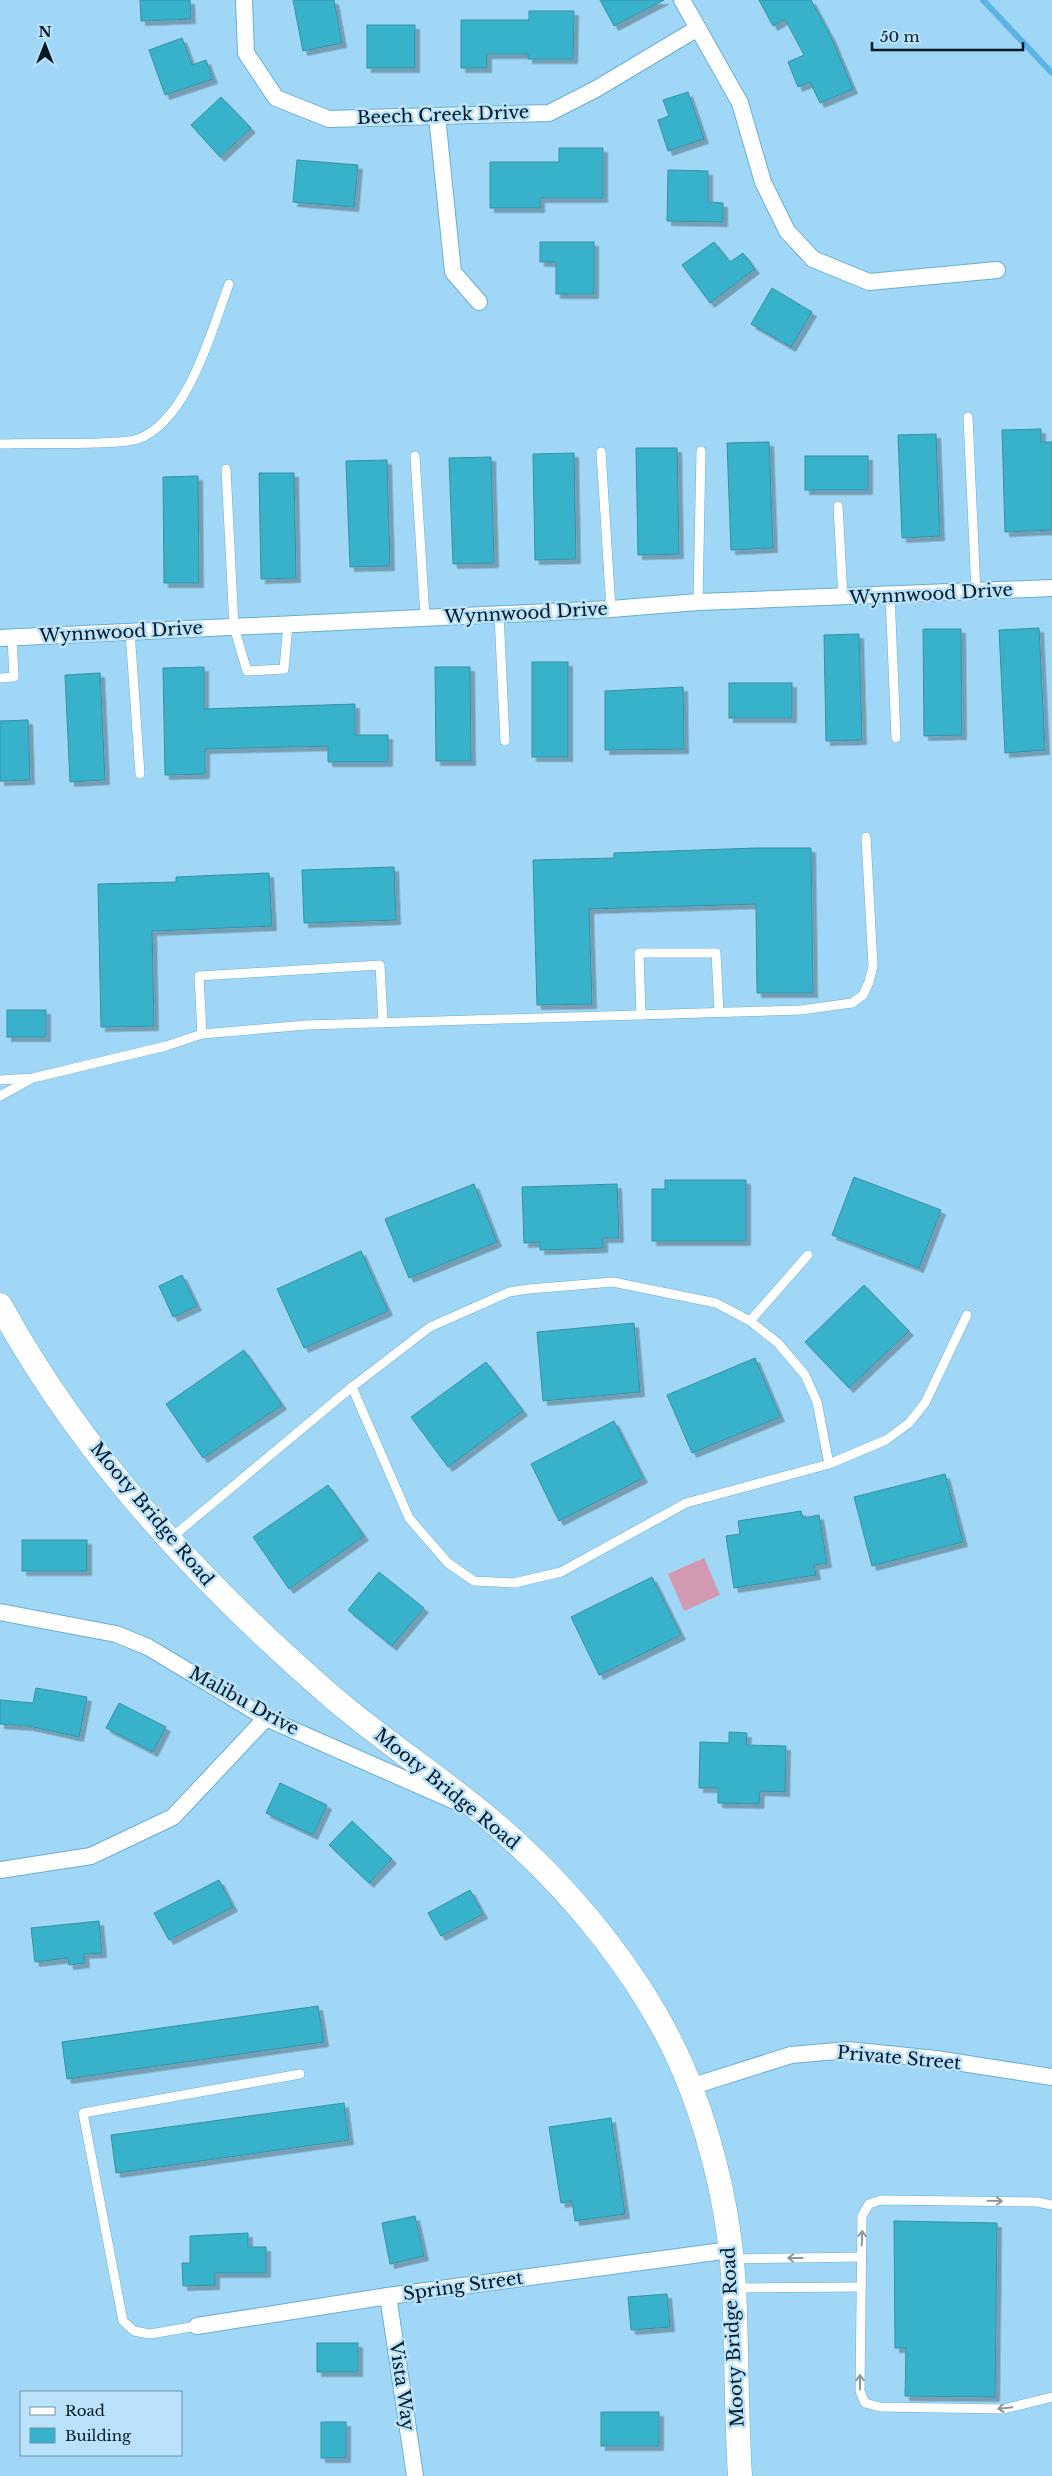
<svg xmlns="http://www.w3.org/2000/svg" width="1052" height="2476" font-family="'Libre Baskerville',serif">
  <defs>
    <filter id="shadow"><feDropShadow dx="4.5" dy="4.5" stdDeviation="0" flood-color="#0004"/></filter>
  </defs>
  <rect width="100%" height="100%" fill="#a0d7f6"/>
  <!-- green -->
  <polygon fill="#d19ab0" points="704,1558 720,1595 684,1611 668,1574"/>
  <g fill="none" stroke-linecap="round" stroke-linejoin="round">
    <!-- stream -->
    <polyline stroke="#5bb5e4" stroke-width="6" points="983,0 1052,73"/>
  </g>
  <!-- building -->
  <g fill="#37b2ca" stroke="#3691a4" filter="url(#shadow)">
    <polygon points="140,0 190,0 191,19 141,21"/>
    <polygon points="293,0 334,0 342,43 303,51"/>
    <polygon points="600,0 664,0 614,26"/>
    <polygon points="759,0 811,0 831,37 853,89 820,103 810,82 798,87 788,62 804,55 785,19 773,26"/>
    <polygon points="529,11 574,11 573,59 528,59 528,54 487,54 487,68 461,68 461,20 529,20"/>
    <rect x="367" y="25" width="48" height="43"/>
    <polygon points="182,38 192,65 206,60 213,79 165,95 149,50"/>
    <polygon points="688,92 704,139 668,151 658,120 669,116 663,100"/>
    <polygon points="221,97 251,128 220,157 191,125"/>
    <polygon points="559,148 603,148 603,198 540,198 540,208 490,208 490,162 559,162"/>
    <polygon points="297,160 358,165 354,207 293,202"/>
    <polygon points="668,170 708,171 708,202 723,203 723,222 667,221"/>
    <polygon points="540,242 594,242 594,294 556,294 556,262 540,262"/>
    <polygon points="714,242 730,262 743,253 755,269 710,303 682,265"/>
    <polygon points="772,288 812,312 791,347 751,324"/>
    <polygon points="1041,429 1041,442 1052,442 1052,530 1005,532 1002,430"/>
    <polygon points="936,434 940,536 902,538 898,435"/>
    <polygon points="769,442 773,548 731,550 727,443"/>
    <polygon points="636,448 677,448 679,554 638,555"/>
    <polygon points="574,453 576,559 535,560 533,454"/>
    <rect x="805" y="456" width="63" height="34"/>
    <polygon points="491,457 494,563 453,564 449,458"/>
    <polygon points="387,460 390,566 350,567 346,461"/>
    <polygon points="259,473 294,473 296,578 261,579"/>
    <polygon points="198,476 199,583 164,583 163,477"/>
    <polygon points="1039,628 1045,750 1005,753 999,630"/>
    <polygon points="923,629 961,629 962,735 924,736"/>
    <polygon points="859,634 862,740 826,741 824,635"/>
    <rect x="532" y="662" width="36" height="95"/>
    <polygon points="204,667 204,709 355,704 355,735 388,735 388,762 328,762 328,746 205,749 205,774 165,775 163,668"/>
    <polygon points="435,667 470,667 471,761 436,761"/>
    <polygon points="100,673 105,780 70,782 65,675"/>
    <rect x="729" y="683" width="63" height="35"/>
    <polygon points="683,687 684,749 605,750 605,691"/>
    <polygon points="28,720 30,780 0,781 0,721"/>
    <polygon points="756,848 811,848 813,993 757,993 756,904 589,909 592,1004 537,1005 533,860 614,858 614,853"/>
    <polygon points="394,867 396,920 304,923 302,870"/>
    <polygon points="269,873 272,926 152,931 154,1026 101,1027 98,884 176,882 176,877"/>
    <rect x="7" y="1010" width="39" height="27"/>
    <polygon points="854,1177 941,1210 919,1268 832,1235"/>
    <polygon points="665,1180 746,1180 746,1241 652,1241 652,1189 665,1189"/>
    <polygon points="474,1184 497,1242 409,1278 385,1219"/>
    <polygon points="617,1184 619,1238 603,1238 603,1248 540,1250 540,1242 524,1243 522,1187"/>
    <polygon points="361,1251 388,1311 304,1348 277,1289"/>
    <polygon points="182,1275 197,1306 173,1317 159,1286"/>
    <polygon points="864,1285 909,1331 849,1388 805,1342"/>
    <polygon points="634,1323 640,1392 543,1401 537,1332"/>
    <polygon points="244,1350 282,1405 203,1458 166,1404"/>
    <polygon points="755,1358 780,1417 692,1453 667,1395"/>
    <polygon points="486,1362 523,1411 448,1467 411,1417"/>
    <polygon points="614,1421 643,1478 559,1521 531,1464"/>
    <polygon points="945,1474 963,1542 872,1566 854,1497"/>
    <polygon points="328,1485 364,1536 289,1589 253,1537"/>
    <polygon points="801,1511 803,1518 819,1515 827,1563 814,1565 816,1575 734,1588 726,1536 740,1534 738,1521"/>
    <rect x="22" y="1540" width="65" height="31"/>
    <polygon points="379,1572 424,1608 392,1646 348,1610"/>
    <polygon points="652,1577 681,1635 599,1675 571,1617"/>
    <polygon points="36,1688 87,1697 79,1737 29,1726 0,1724 0,1700 33,1703"/>
    <polygon points="119,1703 166,1727 153,1752 106,1728"/>
    <polygon points="729,1732 747,1733 746,1745 786,1746 785,1792 760,1791 759,1804 718,1803 718,1788 699,1788 700,1742 729,1743"/>
    <polygon points="280,1783 327,1805 313,1835 266,1813"/>
    <polygon points="352,1821 392,1859 369,1883 329,1845"/>
    <polygon points="219,1880 233,1907 169,1940 154,1913"/>
    <polygon points="470,1890 483,1914 441,1936 428,1913"/>
    <polygon points="99,1921 102,1953 84,1954 85,1963 69,1965 68,1958 35,1962 31,1928"/>
    <polygon points="318,2006 324,2042 67,2079 62,2042"/>
    <polygon points="344,2103 349,2140 116,2173 111,2135"/>
    <polygon points="611,2118 625,2214 575,2221 572,2201 561,2203 549,2127"/>
    <polygon points="415,2216 424,2256 390,2264 382,2223"/>
    <polygon points="894,2221 997,2223 995,2397 905,2396 906,2348 895,2348"/>
    <polygon points="248,2233 248,2247 266,2247 266,2273 215,2273 215,2285 183,2286 182,2263 190,2263 190,2236"/>
    <polygon points="667,2294 670,2327 631,2330 628,2297"/>
    <rect x="317" y="2343" width="41" height="29"/>
    <rect x="601" y="2412" width="58" height="34"/>
    <rect x="321" y="2422" width="25" height="36"/>
  </g>
  <g fill="none" stroke-linecap="round" stroke-linejoin="round">
    <!-- service casing -->
    <g stroke="#69aed4" stroke-width="10">
      <g id="service">
        <polyline points="968,417 976,592"/>
        <path d="M0 444C32 443 64 444 96 443 109 442 125 443 138 439 188 421 212 329 229 284"/>
        <polyline points="601,452 611,609"/>
        <polyline points="415,456 425,617"/>
        <polyline points="226,469 234,627 247,671 284,669 288,624"/>
        <polyline points="838,506 843,598"/>
        <polyline points="890,594 896,738"/>
        <polyline points="698,602 701,451"/>
        <polyline points="499,614 505,741"/>
        <polyline points="130,631 140,774"/>
        <polyline points="0,678 14,677 12,637"/>
        <polyline points="641,1015 639,953 716,953 719,1012"/>
        <polyline points="202,1034 199,976 380,965 383,1023"/>
        <polyline points="0,1080 33,1078 166,1046 202,1034 307,1025 801,1010 852,1003 863,995 869,982 873,966 866,837"/>
        <polyline points="0,1096 31,1079"/>
        <polyline points="750,1321 808,1255"/>
        <polyline points="352,1387 409,1518 448,1563 474,1581 514,1583 561,1572 686,1503 829,1464 886,1440 909,1423 925,1403 967,1315"/>
        <polyline points="171,1538 352,1387 430,1327 509,1292 529,1289 613,1282 716,1303 750,1321 778,1343 805,1375 817,1402 829,1464"/>
        <polyline points="1052,2205 1037,2202 881,2200 869,2204 862,2216 860,2391 865,2403 880,2407 1004,2409 1052,2397"/>
        <polyline points="734,2259 861,2257"/>
        <polyline points="734,2288 860,2287"/>
        <polyline points="197,2326 150,2334 134,2331 123,2321 83,2113 300,2074"/>
      </g>
    </g>
    <!-- minor casing -->
    <g stroke="#69aed4" stroke-width="18">
      <g id="minor">
        <polyline points="244,0 246,53 276,98 329,119 549,113 596,89 698,28"/>
        <polyline points="682,0 740,103 763,182 787,231 813,259 869,282 997,270"/>
        <polyline points="437,116 453,272 479,302"/>
        <polyline points="0,638 611,609 698,602 1052,588"/>
        <polyline points="0,1612 116,1634 148,1647 266,1718 459,1803"/>
        <polyline points="0,1870 91,1856 173,1817 266,1718"/>
        <polyline points="690,2087 791,2055 848,2050 936,2059 1052,2077"/>
        <polyline points="388,2296 415,2476"/>
        <polyline points="197,2326 388,2296 730,2250"/>
      </g>
    </g>
    <!-- secondary casing -->
    <g stroke="#69aed4" stroke-width="25">
      <path id="secondary" d="M0 1305C83 1457 202 1584 332 1697 380 1738 433 1773 482 1813 568 1884 651 1983 691 2088 715 2151 730 2220 734 2287 737 2350 736 2413 740 2476"/>
    </g>
    <!-- service -->
    <use href="#service" stroke="#fff" stroke-width="9"/>
    <!-- minor -->
    <use href="#minor" stroke="#fff" stroke-width="16"/>
    <!-- secondary -->
    <use href="#secondary" stroke="#fff" stroke-width="24"/>
  </g>
  <!-- one-way arrows -->
  <defs><path id="oneway-shaft" d="M-6 0H5M1.5-3L5.5 0L1.5 3" fill="none" stroke-width="1.6" stroke-linecap="round" stroke-linejoin="round" transform="scale(1.25)"/></defs>
  <g stroke="#8c979d">
    <use href="#oneway-shaft" transform="translate(995 2201) rotate(1)"/>
    <use href="#oneway-shaft" transform="translate(862 2238) rotate(-88)"/>
    <use href="#oneway-shaft" transform="translate(795 2258) rotate(180)"/>
    <use href="#oneway-shaft" transform="translate(860 2382) rotate(-90)"/>
    <use href="#oneway-shaft" transform="translate(1005 2408) rotate(174)"/>
  </g>
  <g text-anchor="middle" stroke-width="5" stroke-linejoin="round" paint-order="stroke">
    <!-- street labels -->
    <g font-size="18" fill="#001725" stroke="#bae2fa">
      <text transform="translate(443 115) rotate(-2)" y="6">Beech Creek Drive</text>
      <text transform="translate(931 594) rotate(-3)" y="6">Wynnwood Drive</text>
      <text transform="translate(526 613) rotate(-3)" y="6">Wynnwood Drive</text>
      <text transform="translate(121 632) rotate(-3)" y="6">Wynnwood Drive</text>
      <text transform="translate(152 1514) rotate(50)" y="6">Mooty Bridge Road</text>
      <text transform="translate(244 1701) rotate(29)" y="6">Malibu Drive</text>
      <text transform="translate(447 1789) rotate(39)" y="6">Mooty Bridge Road</text>
      <text transform="translate(899 2058) rotate(5)" y="6">Private Street</text>
      <text transform="translate(463 2286) rotate(-8)" y="6">Spring Street</text>
      <text transform="translate(733 2337) rotate(-93)" y="6">Mooty Bridge Road</text>
      <text transform="translate(402 2386) rotate(82)" y="6">Vista Way</text>
    </g>
  </g>
  <!-- legend -->
  <rect x="20" y="2391" width="162" height="65" fill="#bae2fa" stroke="#7091a5"/>
  <rect x="30" y="2407" width="25" height="8" fill="#ffffff" stroke="#7091a5"/>
  <text x="65" y="2416" font-size="15" fill="#001725">Road</text>
  <rect x="30" y="2428" width="25" height="15" fill="#37b2ca" stroke="#7091a5"/>
  <text x="65" y="2441" font-size="15" fill="#001725">Building</text>
  <!-- north arrow -->
  <g transform="translate(45 45)" stroke="#bae2fa" stroke-width="4" paint-order="stroke">
  <path d="M0-4L9 19L0 12L-9 19Z" fill="#001725"/>
  <text y="-8" font-size="14" font-weight="bold" text-anchor="middle" fill="#001725">N</text>
  </g>
  <!-- scale -->
  <path d="M872 42v8h151v-8" fill="none" stroke="#001725" stroke-width="2.5"/>
  <text x="880" y="42" font-size="15" fill="#001725" stroke="#bae2fa" stroke-width="4" paint-order="stroke">50 m</text>
</svg>
